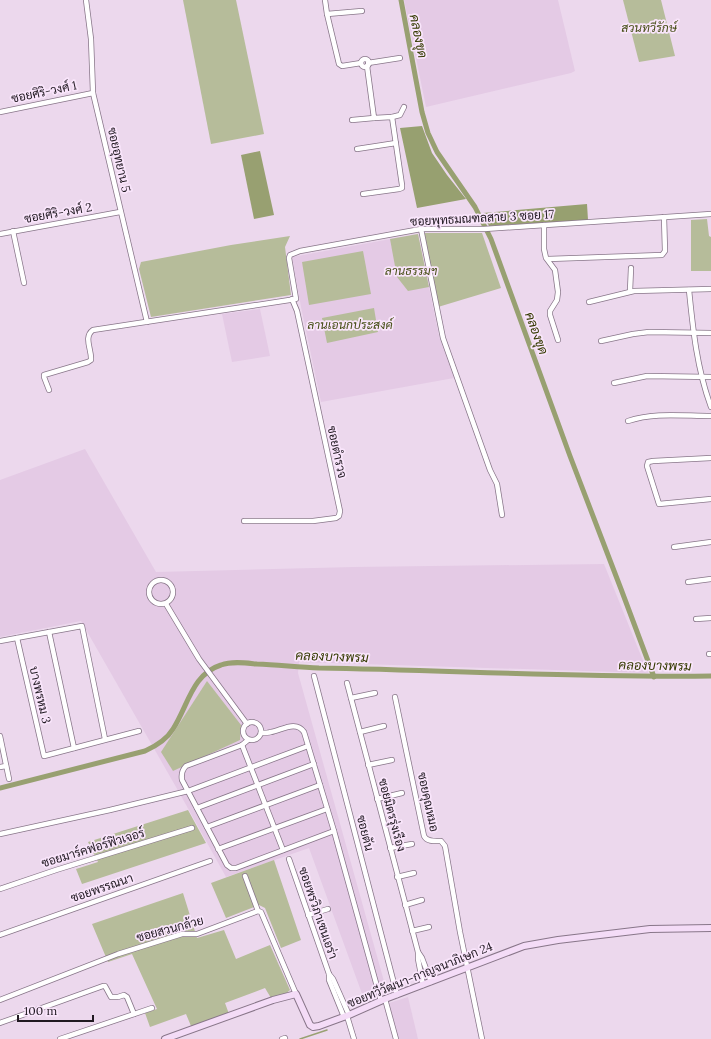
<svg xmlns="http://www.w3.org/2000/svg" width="711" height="1039" font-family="Lora,Sarabun,serif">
  <rect width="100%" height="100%" fill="#ecd8ed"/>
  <!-- built -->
  <g fill="#e4cae5">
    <polygon points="404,0 558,0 575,71 571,73 426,107"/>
    <polygon points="418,234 439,336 454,378 321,402 301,307 292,257"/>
    <polygon points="260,309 270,356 232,362 222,314"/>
    <polygon points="85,449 156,572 353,567 604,564 648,673 299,662 298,673 387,992 365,1002 309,848 226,877 180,794 81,621 0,637 0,480"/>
    <polygon points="408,997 418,1039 399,1039 389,1003"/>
  </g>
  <!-- green -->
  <g fill="#b6bc9a">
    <polygon points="183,0 236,0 264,134 211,144"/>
    <polygon points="623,0 661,0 675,56 639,62"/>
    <polygon points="707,219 709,236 711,237 711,271 691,271 691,220"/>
    <polygon points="424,233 482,233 501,288 438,307"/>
    <polygon points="418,234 429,287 408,291 397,277 390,239"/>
    <polygon points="290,236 285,247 291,295 151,317 139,269 141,262 231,245"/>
    <polygon points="363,251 371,294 309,305 302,262"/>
    <polygon points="374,308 378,332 327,343 322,318"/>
    <polygon points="207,681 241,725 240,740 173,771 161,752"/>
    <polygon points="188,810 206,843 82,884 76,869 98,862 88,842"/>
    <polygon points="274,860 301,940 281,948 265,908 259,905 226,918 211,883"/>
    <polygon points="183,893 197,938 224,930 236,959 270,945 290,990 282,997 271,998 265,988 225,1003 229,1014 191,1026 186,1014 150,1027 145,1013 157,1009 132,954 108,962 92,924"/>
  </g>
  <!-- forest -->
  <g fill="#97a070">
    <polygon points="422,126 432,153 447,175 466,199 417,208 400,128"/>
    <polygon points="587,204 588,220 489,226 483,213"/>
  </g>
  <!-- water -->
  <polygon fill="#98a071" points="260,151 274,215 254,219 241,155"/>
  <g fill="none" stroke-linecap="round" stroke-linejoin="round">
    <!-- stream -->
    <polyline stroke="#98a071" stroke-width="1.5" points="300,1039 327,1030"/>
    <!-- canal -->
    <g stroke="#98a071" stroke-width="5">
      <polyline points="401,0 422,112 428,133 437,152 475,207 491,239 570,456 621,589 654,677"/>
      <path d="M0 788 145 751C156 746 167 739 173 729 188 706 192 674 221 665 232 661 246 663 257 664 278 665 298 667 319 668 449 670 580 678 711 676"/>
    </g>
    <!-- street casing -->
    <g stroke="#887689" stroke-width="6">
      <g id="street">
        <polyline points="86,0 91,39 93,93 147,322"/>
        <polyline points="325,0 327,14 339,64 342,66 361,63"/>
        <polyline points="327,14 362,11"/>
        <circle cx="365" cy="63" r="4"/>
        <polyline points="368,63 400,58"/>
        <polyline points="0,112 93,93"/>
        <polyline points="392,117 400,115 404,107"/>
        <polyline points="352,120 374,118"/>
        <polyline points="357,149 396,143"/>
        <polyline points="363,194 399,189 402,188 402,185 392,117 374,118 367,66"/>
        <polyline points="544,225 544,249 546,258 555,270 558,292 557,300 550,311 550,315 558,340"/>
        <polyline points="421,229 443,338 490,470 497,484 502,515"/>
        <polyline points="13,231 24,283"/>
        <polyline points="0,234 120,212"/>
        <polyline points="548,259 662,255 665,251 664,217"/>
        <path d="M689 290C693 330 697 369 711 407"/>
        <polyline points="630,291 631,268"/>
        <polyline points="589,302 634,291 711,289"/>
        <polyline points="601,341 633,334 649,332 711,333"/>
        <polyline points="614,383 647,376 711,377"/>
        <path d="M49 390 44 377V375L88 362 91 360C92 350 83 337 93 330L296 299 289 258 290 255 300 251 421 229H484L711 214"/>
        <path d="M628 421C654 412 683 416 711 416"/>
        <polyline points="711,458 653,461 648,462 647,466 659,504 711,499"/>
        <polyline points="244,521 313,521 336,518 339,516 340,511 297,311 292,299"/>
        <polyline points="674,547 711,542"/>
        <circle cx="161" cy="592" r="12"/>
        <polyline points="688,582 711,579"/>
        <polyline points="166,604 199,659 247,724"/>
        <polyline points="696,619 711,618"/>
        <polyline points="49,632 74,748"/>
        <polyline points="17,638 44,756 139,731"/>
        <polyline points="0,641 82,626 105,739"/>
        <polyline points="709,654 711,654"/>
        <polyline points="314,676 397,995"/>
        <polyline points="347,683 418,952 418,959 423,985"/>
        <path d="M395 697 424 836C427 842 435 841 441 841L445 846 460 932 482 1039"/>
        <polyline points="351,698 375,693"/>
        <circle cx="252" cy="731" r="9"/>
        <polyline points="360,732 384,726"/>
        <path d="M261 733C264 733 268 733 271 732 282 730 296 720 304 732L334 831 381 1001"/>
        <polyline points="0,736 9,779"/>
        <path d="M248 740 242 745 186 766C182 770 181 774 182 780L227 865 231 868H236L334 831"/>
        <polyline points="242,745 283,850"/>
        <polyline points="368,765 392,760"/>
        <polyline points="0,767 6,766"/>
        <polyline points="377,799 402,793"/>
        <polyline points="197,808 314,764"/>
        <polyline points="207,827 320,785"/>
        <polyline points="0,834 110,810 188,791 308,746"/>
        <polyline points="390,848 412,844"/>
        <polyline points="218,849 327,809"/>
        <polyline points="289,859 329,974 333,979 349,1015"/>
        <polyline points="245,876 258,911"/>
        <polyline points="397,877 414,873"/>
        <polyline points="0,889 56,870 192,828"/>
        <polyline points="405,905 422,900"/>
        <polyline points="308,915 328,909"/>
        <polyline points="412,931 429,927"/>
        <polyline points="0,935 210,861"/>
        <polyline points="418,952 422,958 431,982"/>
        <polyline points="329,974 329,980 344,1017"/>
        <polyline points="385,999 396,1039"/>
        <polyline points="0,1000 118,954 182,934 197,934 258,911 261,912 296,994"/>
        <polyline points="347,1016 354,1039"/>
        <polyline points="0,1023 103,986 105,986 111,997 118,997 124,995 127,997 134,1014"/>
        <polyline points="60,1039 152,1008"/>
        <polyline points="282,1039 285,1038"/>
      </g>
    </g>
    <!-- secondary casing -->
    <g stroke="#887689" stroke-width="8">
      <polyline id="secondary" points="165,1039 273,1000 296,994 310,1025 313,1027 319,1026 349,1015 385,999 524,946 558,940 650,929 711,928"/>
    </g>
    <!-- street -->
    <use href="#street" stroke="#fff" stroke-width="4.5"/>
    <!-- secondary -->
    <use href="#secondary" stroke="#f4dcf7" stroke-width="6"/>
  </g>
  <g text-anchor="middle" stroke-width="3.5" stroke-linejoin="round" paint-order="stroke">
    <!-- park labels -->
    <g font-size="12" font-style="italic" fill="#464e16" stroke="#f9e5fb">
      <text x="649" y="32">สวนทวีรักษ์</text>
      <text x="411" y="275">ลานธรรมฯ</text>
      <text x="350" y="329">ลานเอนกประสงค์</text>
    </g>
    <!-- street labels -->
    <g font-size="12" fill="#201921" stroke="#f9e5fb">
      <text transform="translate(44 92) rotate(-12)" y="4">ซอยศิริ-วงศ์ 1</text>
      <text transform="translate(119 160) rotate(77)" y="4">ซอยอุทยาน 5</text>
      <text transform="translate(58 213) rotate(-10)" y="4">ซอยศิริ-วงศ์ 2</text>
      <text transform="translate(482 218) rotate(-3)" y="4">ซอยพุทธมณฑลสาย 3 ซอย 17</text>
      <text transform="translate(337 452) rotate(78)" y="4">ซอยตำรวจ</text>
      <text transform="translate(40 695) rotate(77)" y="4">บางพรหม 3</text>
      <text transform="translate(428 802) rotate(78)" y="4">ซอยคุณหมอ</text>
      <text transform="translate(392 815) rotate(75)" y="4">ซอยมิตรรุ่งเรือง</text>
      <text transform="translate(365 833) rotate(76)" y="4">ซอยตัน</text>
      <text transform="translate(93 848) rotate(-17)" y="4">ซอยมาร์คฟอร์ฟิวเจอร์</text>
      <text transform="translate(102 888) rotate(-19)" y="4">ซอยพรรณนา</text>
      <text transform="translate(318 913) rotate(71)" y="4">ซอยพรวิภาเซนเอร่า</text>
      <text transform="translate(170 929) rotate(-15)" y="4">ซอยสวนกล้วย</text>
      <text transform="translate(420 975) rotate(-22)" y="4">ซอยทวีวัฒนา-กาญจนาภิเษก 24</text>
    </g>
    <!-- water labels -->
    <g font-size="13" font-style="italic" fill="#343a00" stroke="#f9e5fb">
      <text transform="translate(419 36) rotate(78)" y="5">คลองขุด</text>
      <text transform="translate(537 333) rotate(70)" y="5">คลองขุด</text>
      <text transform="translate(332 656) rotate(2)" y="5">คลองบางพรม</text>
      <text transform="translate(655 665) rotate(1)" y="5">คลองบางพรม</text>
    </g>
  </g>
  <!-- scale -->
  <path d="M18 1015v6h75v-6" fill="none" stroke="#201921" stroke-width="2"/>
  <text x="24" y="1015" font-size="12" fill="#201921" stroke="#f9e5fb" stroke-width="3" paint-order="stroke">100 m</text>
</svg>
